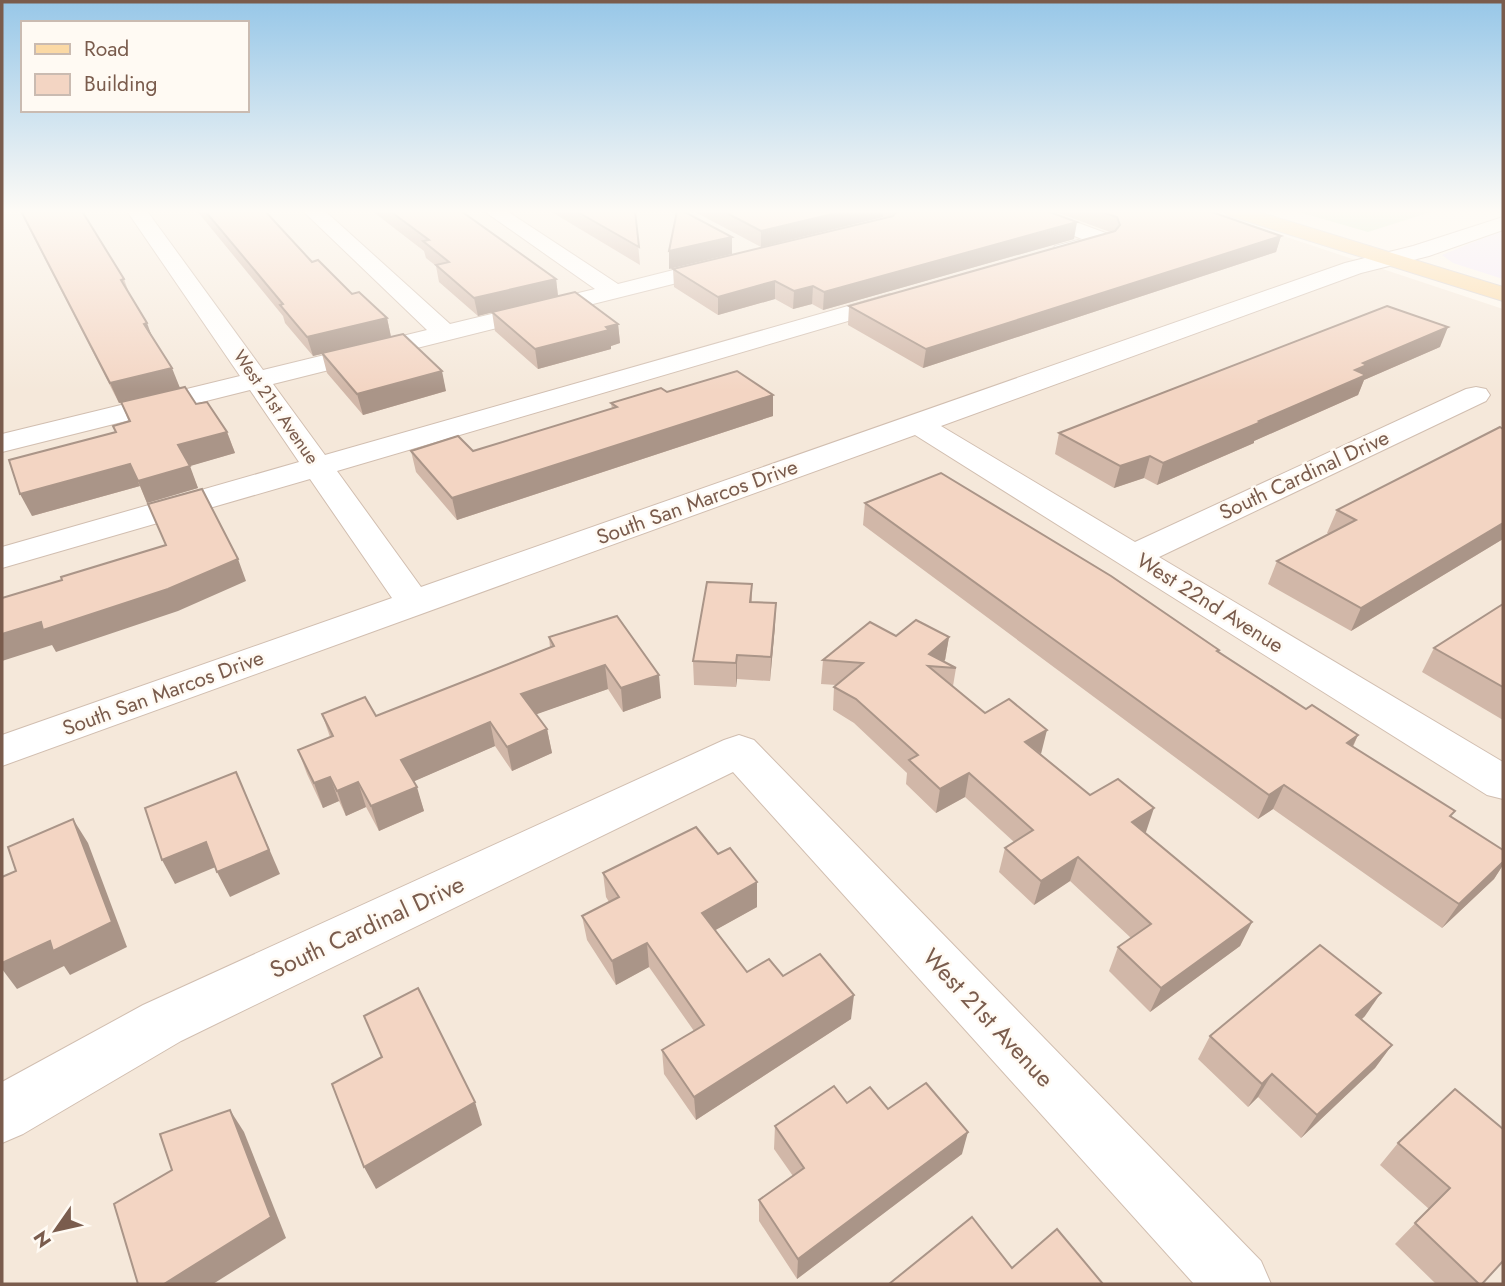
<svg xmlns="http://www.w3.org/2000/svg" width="1505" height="1286" font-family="Jost,sans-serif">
  <rect width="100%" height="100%" fill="#fdf6ec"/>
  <!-- residential -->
  <polygon fill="#f5e8da" points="2,211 1208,211 1503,309 1503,1284 2,1284"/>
  <!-- education -->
  <polygon fill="#f3e8fa" points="1503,230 1503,279 1453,263 1442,255"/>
  <!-- green -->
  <polygon fill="#d8ecc9" points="1295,211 1434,211 1368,232"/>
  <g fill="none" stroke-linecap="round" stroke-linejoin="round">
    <!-- minor casing -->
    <g stroke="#d1beb0" stroke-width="2">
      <g id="minor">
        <polygon points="127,211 147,211 263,370 427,330 303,211 325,211 450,324 595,289 484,211 507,211 618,284 725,257 733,259 736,264 733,269 273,384 325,455 890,294 906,294 910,299 906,304 337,471 421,587 1345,263 1413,246 1503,217 1503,230 1429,256 1361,273 941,426 1135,542 1466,389 1476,387 1486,389 1490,395 1486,401 1159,557 1503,762 1503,799 1487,795 915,435 2,766 2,735 392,598 310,479 2,568 2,547 299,462 250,390 2,452 2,434 240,376"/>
        <polygon points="1018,211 1046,211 1111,235 1114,240 1111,245 1063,258 1055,256 1052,251 1055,246 1082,239 1021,215"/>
        <polygon points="739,735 754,740 1261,1261 1271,1284 1194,1284 733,772 181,1041 23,1134 2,1143 2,1082 143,1005 724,740"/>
      </g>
    </g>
    <!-- major casing -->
    <g stroke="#dad1cd" stroke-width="2">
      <polygon id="major" points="1224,211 1255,211 1503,287 1503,301 1227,215"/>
    </g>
    <!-- minor -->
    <use href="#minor" fill="#fff" fill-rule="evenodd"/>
    <!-- major -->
    <use href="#major" fill="#fbd9a5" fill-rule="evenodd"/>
  </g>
  <!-- wall -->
  <g fill="#d1b7a8">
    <polygon points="20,211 82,211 124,279 129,293 180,388 196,404 227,432 235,453 189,466 198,488 147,503 140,486 32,516 116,432 129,422 121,402 119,403"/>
    <polygon points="197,211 265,211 312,262 352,294 387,318 391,337 446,391 363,415 327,373 322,354 313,356 285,323 283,316"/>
    <polygon points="372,211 461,211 556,279 558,296 618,324 620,343 611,346 611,349 538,369 495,331 492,312 478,316 439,282 436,266 426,258 424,251"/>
    <polygon points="550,211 635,211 640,265"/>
    <polygon points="693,211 1047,211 1074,239 823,310 812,304 793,309 775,299 718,315 674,287 673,269 886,218 883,217 761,247"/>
    <polygon points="1053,211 1214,211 1213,212 1281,236 1276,252 923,368 848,325 849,306 1110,232"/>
    <polygon points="1440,347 1364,380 1358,395 1254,441 1254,443 1157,485 1144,478 1114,488 1055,454 1059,433"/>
    <polygon points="667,392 773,416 457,520 416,472 411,451 473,451 612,409 611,403"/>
    <polygon points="1503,429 1503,539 1351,631 1268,584 1277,561 1329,534 1327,533 1337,510"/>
    <polygon points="865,503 1219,650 1218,652 1306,709 1358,735 1353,747 1452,817 1503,850 1503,865 1494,879 1442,928 1273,809 1258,819 863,525"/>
    <polygon points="752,584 752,602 775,626 770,681 737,679 736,687 694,685 693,661"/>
    <polygon points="1503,604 1503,720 1422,672 1434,648"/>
    <polygon points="617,616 661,698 623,712 608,689 536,714 547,729 552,753 512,771 495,746 414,781 424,811 379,831 366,807 346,816 339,801 323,808 307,774 298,750 330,737 322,714 376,716 550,647 549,637"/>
    <polygon points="896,636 949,637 945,660 944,661 956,668 953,686 985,713 1041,754 1090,795 1146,832 1144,833 1252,922 1240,946 1150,1012 1109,971 1118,947 1131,938 1070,881 1034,905 999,872 1005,848 1014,842 965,797 936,813 906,784 907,773 854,723 833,710 834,687 836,685 821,684 823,660"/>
    <polygon points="603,873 757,907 715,930 747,972 783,976 851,1019 696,1120 664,1074 662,1050 694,1031 649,967 616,985 587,940 582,916 609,902 606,897"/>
    <polygon points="1365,1016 1361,1020 1392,1045 1375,1068 1301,1138 1258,1097 1248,1107 1198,1059 1210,1036"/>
    <polygon points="847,1103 888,1109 962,1154 797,1279 759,1221 759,1200 793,1176 774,1149 775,1126"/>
    <polygon points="1503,1129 1482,1284 1436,1284 1395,1244 1429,1209 1380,1165 1398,1143"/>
  </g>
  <!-- shaded-wall -->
  <g fill="#aa9588">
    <polygon points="845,211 884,211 883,217 761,247 761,231"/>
    <polygon points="1077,222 1074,239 823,310 824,292"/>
    <polygon points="1281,236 1276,252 923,368 926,349"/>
    <polygon points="732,237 732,254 669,269 669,251"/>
    <polygon points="556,279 558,296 478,316 474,298"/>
    <polygon points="775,281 775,299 718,315 718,297"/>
    <polygon points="813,286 812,304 793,309 794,291"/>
    <polygon points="387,318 391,337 313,356 307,337"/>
    <polygon points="147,323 154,342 144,324"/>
    <polygon points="618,324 620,343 611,346 611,349 538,369 535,349"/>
    <polygon points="1448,327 1440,347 1364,380 1358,395 1254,441 1254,443 1157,485 1163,463 1259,421 1355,370 1363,363"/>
    <polygon points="172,368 180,388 119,403 110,383"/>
    <polygon points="442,371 446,391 363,415 357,394"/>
    <polygon points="773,395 773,416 457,520 452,498"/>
    <polygon points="227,432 235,453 187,467 178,445"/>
    <polygon points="1150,456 1144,478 1114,488 1120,466"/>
    <polygon points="130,464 140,486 32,516 20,494"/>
    <polygon points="190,466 198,488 147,503 138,481"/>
    <polygon points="1503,523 1503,539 1351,631 1361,608"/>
    <polygon points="238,559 246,581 178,611 56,652 52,645 2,661 2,634"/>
    <polygon points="776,603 775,626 770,681 771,657"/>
    <polygon points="949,637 945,660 938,667 929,654"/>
    <polygon points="737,655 737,679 736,687 736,663"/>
    <polygon points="605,665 608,689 526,718 521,694"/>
    <polygon points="659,675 661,698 623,712 621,688"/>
    <polygon points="490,722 495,746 408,784 401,760"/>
    <polygon points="547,729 552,753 512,771 507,747"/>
    <polygon points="1047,730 1041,754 1025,742"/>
    <polygon points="1358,735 1346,760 1347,743"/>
    <polygon points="236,772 280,874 230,897 217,872"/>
    <polygon points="969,773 965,797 936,813 940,789"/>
    <polygon points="330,777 339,801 323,808 314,783"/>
    <polygon points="358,782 366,807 346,816 337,791"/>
    <polygon points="1284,785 1273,809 1258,819 1269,795"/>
    <polygon points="417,787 424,811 379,831 371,806"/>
    <polygon points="1154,808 1146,832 1123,847 1132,822"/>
    <polygon points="73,819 88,843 127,947 70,975 64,966 17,989 2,969 2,963 50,941"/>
    <polygon points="206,842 218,866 175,884 162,860"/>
    <polygon points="1078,857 1070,881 1034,905 1041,881"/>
    <polygon points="1503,862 1503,865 1494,879 1442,928 1459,904"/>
    <polygon points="757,882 757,907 703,937 702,913"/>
    <polygon points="1252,922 1240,946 1150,1012 1161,988"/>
    <polygon points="647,943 649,967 616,985 612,961"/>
    <polygon points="1381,993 1365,1016 1340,1039 1356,1015"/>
    <polygon points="854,995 851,1019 696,1120 694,1097"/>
    <polygon points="1392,1045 1375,1068 1301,1138 1317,1115"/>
    <polygon points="1272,1074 1258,1097 1248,1107 1262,1084"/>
    <polygon points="475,1102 482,1125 376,1189 364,1167"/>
    <polygon points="230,1110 244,1132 286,1238 213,1284 164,1284"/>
    <polygon points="968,1132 962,1154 797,1279 798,1259"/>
  </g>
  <!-- building -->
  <g fill="#f3d5c3" stroke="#aa9588" stroke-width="2">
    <polygon points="21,211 82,211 124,279 121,280 147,323 144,324 172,368 110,383"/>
    <polygon points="205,211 265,211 312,262 318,260 352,294 359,292 387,318 307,337 280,305 283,304"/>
    <polygon points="390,211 461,211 556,279 474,298 436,265 449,262 423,241 429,240"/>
    <polygon points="576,211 635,211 639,247"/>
    <polygon points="677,211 683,211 732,237 669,251"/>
    <polygon points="723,211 845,211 761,231"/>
    <polygon points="897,211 1047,211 1077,222 824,292 813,286 794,291 775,281 718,297 673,269 893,216"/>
    <polygon points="1099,211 1209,211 1281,236 926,349 849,306 1115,231 1120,225 1117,217"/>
    <polygon points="575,292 618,324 606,327 609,330 535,349 492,312"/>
    <polygon points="1387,306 1448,327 1363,363 1367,365 1355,370 1366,375 1259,421 1261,422 1163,463 1150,456 1120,466 1059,433"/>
    <polygon points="403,334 442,371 357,394 322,353"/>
    <polygon points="737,371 773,395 452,498 411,451 458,436 473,451 617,407 611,403 661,388 667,392"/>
    <polygon points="185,387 196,404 207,402 227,432 178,445 190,466 138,481 130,464 20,494 9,460 116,432 113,426 130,421 121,402"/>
    <polygon points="1500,427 1503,429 1503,523 1361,608 1277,561 1356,520 1337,510"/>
    <polygon points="941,473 1111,576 1219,650 1217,651 1306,709 1312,705 1358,735 1347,743 1455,811 1450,816 1503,850 1503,862 1459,904 1284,785 1269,795 865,503"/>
    <polygon points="202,489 238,559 168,589 43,630 41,622 2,634 2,598 62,580 61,577 166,545 148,504"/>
    <polygon points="707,582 752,584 750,602 776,603 771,657 737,655 736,663 693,661"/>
    <polygon points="1503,604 1503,687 1434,648"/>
    <polygon points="617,616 659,675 621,688 605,665 521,694 547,729 507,747 490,722 401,760 417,787 371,806 358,782 337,791 330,777 314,783 298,750 333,736 322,714 365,697 376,716 554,646 549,637"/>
    <polygon points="916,620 949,637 929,654 956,668 928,666 985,713 1009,699 1047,730 1025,742 1090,795 1118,779 1154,808 1132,822 1252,922 1161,988 1118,947 1151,924 1078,857 1041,881 1005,848 1033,830 969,773 940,789 909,760 918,755 856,699 834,687 863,663 823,660 870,622 896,636"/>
    <polygon points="236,772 269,850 217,872 206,842 162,860 145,808"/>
    <polygon points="73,819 112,922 53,951 50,941 2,963 2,877 16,871 8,847"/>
    <polygon points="696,827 718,854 730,848 757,882 702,913 747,972 769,959 783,976 820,954 854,995 694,1097 662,1050 704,1025 647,943 612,961 582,916 619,897 603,873"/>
    <polygon points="1320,945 1381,993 1356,1015 1392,1045 1317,1115 1272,1074 1262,1084 1210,1036"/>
    <polygon points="418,988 475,1102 364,1167 332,1084 382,1057 364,1016"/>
    <polygon points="926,1083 968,1132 798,1259 759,1200 804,1168 775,1126 834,1086 847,1103 870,1087 888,1109"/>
    <polygon points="1455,1089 1503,1129 1503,1261 1482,1284 1479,1284 1415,1223 1450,1188 1398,1143"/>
    <polygon points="230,1110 271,1217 164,1284 138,1284 114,1204 172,1170 160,1134"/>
    <polygon points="972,1217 1012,1268 1057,1229 1103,1284 889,1284"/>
  </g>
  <!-- sky -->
  <linearGradient id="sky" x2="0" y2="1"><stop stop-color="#97c7e8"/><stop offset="0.54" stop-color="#fefbf6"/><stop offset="1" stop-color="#fefbf6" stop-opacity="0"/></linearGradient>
  <rect width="1505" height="391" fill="url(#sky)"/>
  <g text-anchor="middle" stroke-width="5" stroke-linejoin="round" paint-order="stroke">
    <!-- far-street labels -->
    <g font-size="18" fill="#7a5c4d" stroke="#fffaf3">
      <text transform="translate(276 407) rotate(55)" y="6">West 21st Avenue</text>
    </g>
    <!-- street labels -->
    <g font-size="21" fill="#7a5c4d" stroke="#fffaf3">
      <text transform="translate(1304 475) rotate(-25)" y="7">South Cardinal Drive</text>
      <text transform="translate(697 502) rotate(-20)" y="7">South San Marcos Drive</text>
      <text transform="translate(1210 603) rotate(32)" y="7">West 22nd Avenue</text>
      <text transform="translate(163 693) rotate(-20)" y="7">South San Marcos Drive</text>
    </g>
    <!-- near-street labels -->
    <g font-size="24" fill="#7a5c4d" stroke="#fffaf3">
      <text transform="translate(367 927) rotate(-25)" y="8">South Cardinal Drive</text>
      <text transform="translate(988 1018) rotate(47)" y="8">West 21st Avenue</text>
    </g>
  </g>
  <!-- border -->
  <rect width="1505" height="1286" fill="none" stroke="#7a5c4d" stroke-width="7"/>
  <!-- legend -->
  <rect x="21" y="21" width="228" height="91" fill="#fffaf3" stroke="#cabbb1" stroke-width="2"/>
  <rect x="35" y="44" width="35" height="10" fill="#fbd9a5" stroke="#cabbb1" stroke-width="2"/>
  <text x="84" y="56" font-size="21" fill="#7a5c4d">Road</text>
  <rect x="35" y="74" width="35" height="21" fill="#f3d5c3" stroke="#cabbb1" stroke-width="2"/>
  <text x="84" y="91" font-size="21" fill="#7a5c4d">Building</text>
  <!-- north arrow -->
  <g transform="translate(56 1230) rotate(236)" stroke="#fffaf3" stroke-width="5" paint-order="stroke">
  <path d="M0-5L12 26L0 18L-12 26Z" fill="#7a5c4d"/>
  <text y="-10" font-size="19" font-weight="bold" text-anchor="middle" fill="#7a5c4d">N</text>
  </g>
</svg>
